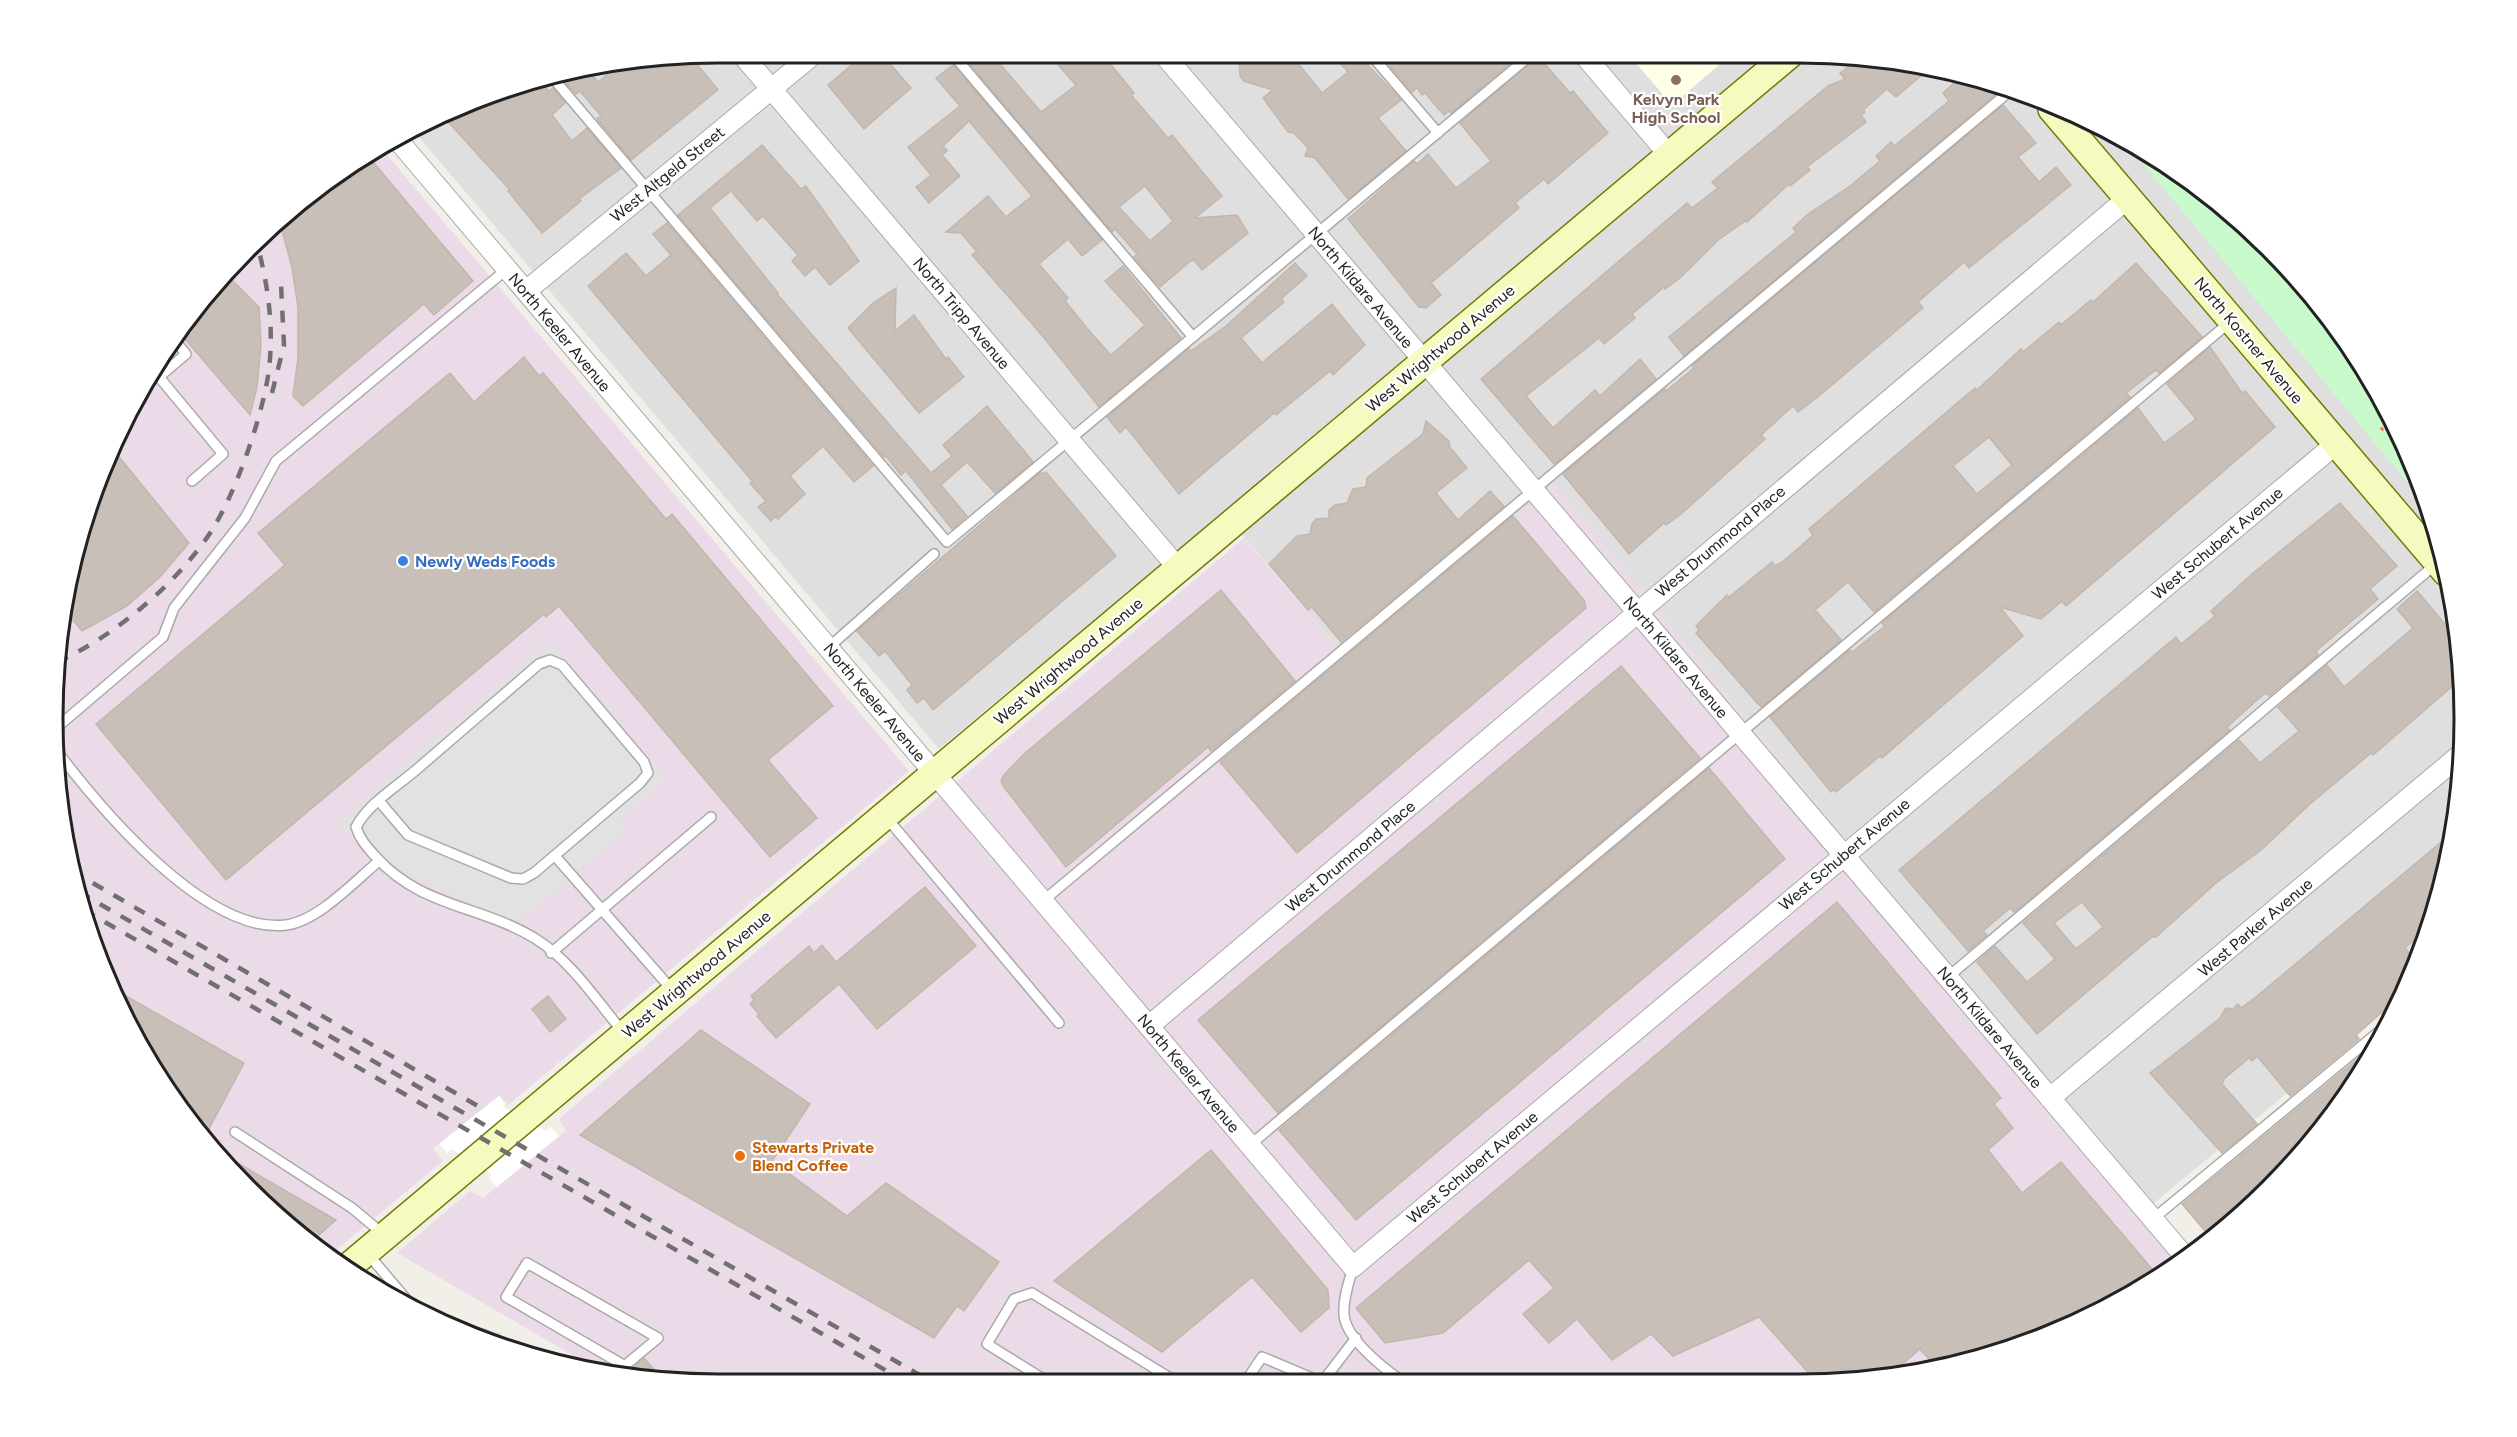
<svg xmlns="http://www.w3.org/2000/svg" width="2517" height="1437" font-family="Figtree,sans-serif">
  <rect width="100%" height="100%" fill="#f2efe9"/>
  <!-- residential -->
  <polygon fill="#e0dfdf" points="1842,54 1971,75 2132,142 2238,218 2327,313 2396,424 2442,546 2463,675 2459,806 2429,933 2399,1000 2148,1208 1347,659 1223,512 939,749 412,129 505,88 631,58"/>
  <!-- industrial -->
  <g fill="#ebdbe8">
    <polygon points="381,148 909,771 508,1105 500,1095 450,1135 433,1149 443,1161 330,1255 280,1219 218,1157 142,1052 103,973 65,849 54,762 58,632 75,546 121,424 165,348 247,248 313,190"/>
    <polygon points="1554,484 2189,1255 2168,1272 2013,1349 1885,1379 675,1383 598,1370 397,1253 470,1191 483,1198 566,1131 559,1119 1244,538 1347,659"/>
  </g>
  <!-- education -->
  <polygon fill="#ffffe5" points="1732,54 1672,105 1629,55"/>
  <!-- park -->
  <polygon fill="#c8facc" points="2121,137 2132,142 2238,218 2327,313 2396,424 2427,506"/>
  <!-- parking -->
  <g fill="#e2e2e2">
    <polygon points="551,641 667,780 619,820 627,830 565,883 517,922 399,870 333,825"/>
    <polygon points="425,1312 502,1333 496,1341"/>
  </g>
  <!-- pier -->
  <polygon fill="#fff" points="499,1096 505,1104 503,1107 546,1131 551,1127 559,1136 497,1187 489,1178 492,1174 451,1149 447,1153 439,1144"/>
  <!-- building -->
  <g fill="#c7bfb8" stroke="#c4b6ab" stroke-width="1.5" fill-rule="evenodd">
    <polygon points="1422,55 1520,55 1451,113 1449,111 1444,115 1425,93 1422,95 1417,88 1412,92 1388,64 1399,56"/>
    <polygon points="1239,56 1292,56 1322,93 1348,72 1334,56 1359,56 1401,100 1378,118 1406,151 1348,199 1315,158 1305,156 1308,148 1294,133 1288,132 1263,98 1273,90 1244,81 1240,76"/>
    <polygon points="1538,56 1570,93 1573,91 1608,133 1548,184 1544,179 1515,203 1519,208 1431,283 1441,295 1426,308 1419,307 1348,219 1414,161 1417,164 1428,154 1456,188 1491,161 1460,123"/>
    <polygon points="861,57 884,57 911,88 864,129 828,85"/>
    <path d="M964 57H994L1041 112 1076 85 1051 57H1105L1134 93 1131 95 1168 138 1172 135 1222 196 1195 218 1237 215 1248 233 1202 270 1193 259 1160 287 1134 257 1137 254 1115 229 1112 232ZM1145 186 1173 221 1150 241 1119 207Z"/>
    <polygon points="1861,57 1930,68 1896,97 1887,89 1863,110 1865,112 1861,115 1866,122 1807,167 1810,170 1790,186 1789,184 1747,222 1745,221 1717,241 1680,278 1665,289 1664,287 1632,314 1635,318 1604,344 1599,338 1526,396 1553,428 1595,390 1600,396 1640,359 1656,379 1554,464 1481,379 1687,203 1692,208 1718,188 1712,182 1828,86 1845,79 1840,73"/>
    <polygon points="631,58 692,58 718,90 631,160 597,119 601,116 580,91 576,94 563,80 573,72 587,68 598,82 625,60"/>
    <polygon points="953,65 1102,240 1082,256 1068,239 1039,264 1068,298 1065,301 1091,333 1111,355 1145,325 1105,281 1123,266 1181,338 1099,407 1041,334 972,255 977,252 961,233 946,232 988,196 1006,217 1032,196 969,121 943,146 947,151 942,155 960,176 929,203 916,187 931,175 908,147 960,106 936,78"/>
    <polygon points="1964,74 1982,80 1995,95 1684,356 1669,337 1796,232 1793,228 1808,214 1850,186 1880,161 1876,156 1891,142 1894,146 1949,101 1943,93"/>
    <polygon points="539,80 549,91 553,88 565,103 552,115 572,141 587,128 621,168 579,199 581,201 542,233 508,191 510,190 441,114 505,88"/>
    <polygon points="2003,105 2036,143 2018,157 2039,182 2056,167 2071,185 1969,268 1964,262 1918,302 1923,308 1819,396 1798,412 1793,406 1761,435 1765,439 1681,514 1666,525 1664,523 1629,554 1563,474 1665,389 1666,391 1694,368 1692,366"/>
    <polygon points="762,145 801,189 806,186 859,261 830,285 815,267 805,276 792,261 798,255 763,216 757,221 731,191 710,208 778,293 777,294 931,473 952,456 943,445 987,406 1033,462 995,493 967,462 941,485 967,516 952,529 906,471 901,475 886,456 884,457 678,215"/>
    <polygon points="368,156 473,281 434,315 424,304 303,406 293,396 298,358 298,308 292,267 279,220 313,190"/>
    <polygon points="667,223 873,466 854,482 823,446 790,476 805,494 778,519 776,516 771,521 758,507 766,501 750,483 753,482 588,286 626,253 646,276 671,255 653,234"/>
    <polygon points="1295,263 1307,276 1281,299 1284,302 1241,338 1262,363 1332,304 1365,345 1333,375 1330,371 1276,415 1274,413 1179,494 1126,427 1120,433 1107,417 1189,349 1191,351 1226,326"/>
    <path d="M2136 263 2202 337 2159 373 2156 370 2126 393 2130 397 1874 612 1848 582 1815 610 1841 640 1762 707 1758 704 1696 633 1699 630 1696 626 1727 595 1729 597 1772 562 1775 566 1782 562 1801 546 1813 535 1809 529 1975 388 1977 390 2021 349 2023 352 2059 322 2061 325 2091 300 2093 302ZM1989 437 2012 465 1977 494 1953 466Z"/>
    <polygon points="226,274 259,307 261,345 257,387 250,415 179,332"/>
    <polygon points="896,288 895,331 914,315 946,359 948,357 964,377 919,413 848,328 873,303"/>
    <polygon points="2210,347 2242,393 2245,391 2275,427 2066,606 2062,601 2041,619 2000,607 2023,636 1882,758 1880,756 1836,792 1834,789 1831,792 1770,717 1850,650 1852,652 1885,626 1882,623 2138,408 2164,443 2196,419 2167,384"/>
    <polygon points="524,357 539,376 543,373 666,519 672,514 833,706 768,760 817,818 770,857 559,606 546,617 544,614 226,880 96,724 285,565 258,533 450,373 474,402"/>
    <polygon points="1426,421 1449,441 1449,446 1467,468 1436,493 1458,520 1490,491 1504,506 1341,642 1312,607 1308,610 1269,564 1297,536 1310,534 1312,524 1316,519 1329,518 1329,510 1335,505 1347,503 1353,489 1366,487 1367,478 1423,434"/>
    <polygon points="112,448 189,543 159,578 127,606 82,631 63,608 75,546"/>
    <polygon points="1041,472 1043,474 1046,472 1116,556 933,710 924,698 917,703 907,690 912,685 885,651 879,656 857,631"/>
    <polygon points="2340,503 2397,566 2370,589 2378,599 2316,651 2318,655 2269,696 2266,693 2257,700 2227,727 2230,730 2014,912 2010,908 1983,931 1987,935 1968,951 1899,870 2176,637 2181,644 2215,616 2211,611 2253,573"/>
    <polygon points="1513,516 1584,600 1586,608 1297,853 1220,762"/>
    <polygon points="1221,590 1295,681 1211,751 1208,747 1066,867 1004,787 1001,781 1004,775 1025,753"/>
    <path d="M2417 591 2457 638 2463 677 2373 755 2371 753 2310 804 2261 850 2216 883 2156 937H2152L2037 1034 1977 962 1995 946 2027 982 2055 959 2023 923 2239 740 2260 763 2299 731 2278 707 2327 665 2344 687 2413 628 2397 609ZM2082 902 2103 927 2076 949 2054 923Z"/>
    <polygon points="1621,666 1700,758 1278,1113 1198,1020"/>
    <polygon points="1709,768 1785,859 1356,1220 1279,1130"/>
    <polygon points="2452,833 2431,926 2405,948 2416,961 2400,996 2356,1035 2359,1039 2290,1096 2257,1056 2252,1061 2249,1058 2224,1079 2222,1084 2257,1124 2222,1153 2150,1073 2219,1019 2226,1008 2233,1009 2238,1004 2241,1008 2256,997"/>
    <polygon points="925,887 976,946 877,1029 839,984 776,1038 757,1016 759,1014 750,1004 754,1000 751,996 809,946 814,953 822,945 836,962"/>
    <polygon points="1837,902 2001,1098 1994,1104 2013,1128 1988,1150 2022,1193 2061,1162 2159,1277 2013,1349 1936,1367 1920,1349 1885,1379 1814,1379 1759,1317 1673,1356 1651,1334 1612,1360 1577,1319 1549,1343 1523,1314 1554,1288 1529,1260 1443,1333 1385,1343 1356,1308"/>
    <polygon points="110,987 244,1063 204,1138 142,1052"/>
    <polygon points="548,996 566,1019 550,1032 532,1009"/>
    <polygon points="701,1030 810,1104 772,1161 847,1216 886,1183 999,1262 964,1311 957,1306 934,1338 580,1135"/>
    <polygon points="2368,1050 2372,1055 2270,1189 2211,1238 2182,1204"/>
    <polygon points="1211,1150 1328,1290 1329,1308 1301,1332 1252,1277 1162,1352 1054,1281"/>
    <polygon points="222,1154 336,1220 311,1242 280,1219 219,1159"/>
    <polygon points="644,1358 664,1381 625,1375"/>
  </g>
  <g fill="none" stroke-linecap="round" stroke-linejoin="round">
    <!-- lane casing -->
    <g stroke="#a9a9a9" stroke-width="12">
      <g id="lane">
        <polyline points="1372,56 1438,133"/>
        <polyline points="955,57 1193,337"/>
        <polyline points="552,77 947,542 1531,55"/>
        <polyline points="173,338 186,354 159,377 223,454 192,481"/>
        <polyline points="828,648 934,554"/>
        <polyline points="55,729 163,637 174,608 245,518 276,461 507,269"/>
        <path d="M54 747C98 806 205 935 286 925 318 921 355 881 379 861"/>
        <path d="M379 801 408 835 511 878 523 879 534 873 640 783 648 773 644 762 562 665 550 660 539 664C498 699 457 735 416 770 396 787 368 804 356 827 360 840 367 847 376 857 422 908 481 905 536 939 571 961 597 1001 623 1032"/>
        <polyline points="886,817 1059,1023"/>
        <polyline points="555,856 674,992"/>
        <polyline points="1043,901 2010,91"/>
        <polyline points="551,953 711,817"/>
        <polyline points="1948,977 2436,564"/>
        <polyline points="235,1132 352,1208 383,1234"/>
        <polyline points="1250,1145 2230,322"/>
        <polyline points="2153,1219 2388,1024"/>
        <polyline points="368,1254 412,1306"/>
        <path d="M1353 1267C1349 1282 1343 1298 1344 1314 1345 1338 1383 1368 1402 1381"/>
        <polyline points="616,1373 658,1338 527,1263 506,1297 625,1366"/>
        <polyline points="1246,1381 1262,1357 1319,1381"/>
        <polyline points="1323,1381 1356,1338"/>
        <polyline points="1048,1382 987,1344 1014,1299 1032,1293 1175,1381"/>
      </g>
    </g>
    <!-- street casing -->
    <g stroke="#a9a9a9" stroke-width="22">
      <g id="street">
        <polyline points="1584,55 1669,155"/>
        <polyline points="1165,56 2186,1258"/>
        <polyline points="745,58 1178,568"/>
        <polyline points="396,138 1353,1267 2337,443"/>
        <polyline points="526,291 809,58"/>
        <polyline points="1149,1026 2128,198"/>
        <polyline points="2050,1098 2460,755"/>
      </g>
    </g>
    <!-- secondary casing -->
    <g stroke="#707d05" stroke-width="30">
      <g id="secondary">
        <polyline points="2052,109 2446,572"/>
        <polyline points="347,1268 1790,54"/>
      </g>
    </g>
    <!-- path -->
    <polyline stroke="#fa8072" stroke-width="4" stroke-dasharray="3 3" stroke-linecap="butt" points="2381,430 2393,419"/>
    <!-- lane -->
    <use href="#lane" stroke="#fff" stroke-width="9"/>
    <!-- street -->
    <use href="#street" stroke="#fff" stroke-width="20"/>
    <!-- secondary -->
    <use href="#secondary" stroke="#f7fabf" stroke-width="27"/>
    <!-- rail -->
    <g stroke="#707070" stroke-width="4.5" stroke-dasharray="12 12" stroke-linecap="butt">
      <polyline points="272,393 284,345 281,284"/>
      <path d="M57 662C114 637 179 582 212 530 236 492 261 420 268 376 275 330 268 283 256 240"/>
      <polyline points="72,871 483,1109"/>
      <polyline points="79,892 932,1382"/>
      <polyline points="84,910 906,1382"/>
    </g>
  </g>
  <!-- markers -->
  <circle fill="#8d6e63" stroke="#fff" stroke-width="2" cx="1676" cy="80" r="6"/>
  <circle fill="#3f7fe0" stroke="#fff" stroke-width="2" cx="403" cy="561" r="6"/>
  <circle fill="#e8710a" stroke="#fff" stroke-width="2" cx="740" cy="1156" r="6"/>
  <g text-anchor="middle" stroke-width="4.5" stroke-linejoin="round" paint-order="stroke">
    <!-- education labels -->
    <g font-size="16" font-weight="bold" fill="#785e54" stroke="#fff">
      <text x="1676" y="105">Kelvyn Park<tspan x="1676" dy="18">High School</tspan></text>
    </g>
    <!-- street labels -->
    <g font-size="16" fill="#222" stroke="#fff">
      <text transform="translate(667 174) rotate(-39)" y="6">West Altgeld Street</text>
      <text transform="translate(1361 287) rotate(50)" y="6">North Kildare Avenue</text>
      <text transform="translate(962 313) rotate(50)" y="6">North Tripp Avenue</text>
      <text transform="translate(560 332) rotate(50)" y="6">North Keeler Avenue</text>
      <text transform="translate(2249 340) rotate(50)" y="6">North Kostner Avenue</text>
      <text transform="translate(1440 348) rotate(-40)" y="6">West Wrightwood Avenue</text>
      <text transform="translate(1720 541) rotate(-40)" y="6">West Drummond Place</text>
      <text transform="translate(2217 543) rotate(-40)" y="6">West Schubert Avenue</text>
      <text transform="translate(1676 657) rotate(50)" y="6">North Kildare Avenue</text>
      <text transform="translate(1068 661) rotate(-40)" y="6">West Wrightwood Avenue</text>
      <text transform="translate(875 702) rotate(50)" y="6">North Keeler Avenue</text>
      <text transform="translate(1844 854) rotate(-40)" y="6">West Schubert Avenue</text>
      <text transform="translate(1350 856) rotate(-40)" y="6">West Drummond Place</text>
      <text transform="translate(2255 927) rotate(-40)" y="6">West Parker Avenue</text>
      <text transform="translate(696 974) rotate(-40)" y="6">West Wrightwood Avenue</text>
      <text transform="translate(1990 1027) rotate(50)" y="6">North Kildare Avenue</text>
      <text transform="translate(1189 1073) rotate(50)" y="6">North Keeler Avenue</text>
      <text transform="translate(1472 1167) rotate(-40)" y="6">West Schubert Avenue</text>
    </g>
    <!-- shop labels -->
    <g font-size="16" font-weight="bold" fill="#366cbe" stroke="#fff" text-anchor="start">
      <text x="415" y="567">Newly Weds Foods</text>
    </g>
    <!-- food labels -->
    <g font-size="16" font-weight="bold" fill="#c56008" stroke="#fff" text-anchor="start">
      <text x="752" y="1153">Stewarts Private<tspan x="752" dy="18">Blend Coffee</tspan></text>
    </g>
  </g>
  <!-- crop -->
  <path d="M0 0H2517V1437H0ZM718 63H1799A655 655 0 0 1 2454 718V719A655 655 0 0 1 1799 1374H718A655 655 0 0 1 63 719V718A655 655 0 0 1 718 63Z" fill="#fff" fill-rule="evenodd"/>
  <path fill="none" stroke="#222" stroke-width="3" d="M718 63H1799A655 655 0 0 1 2454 718V719A655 655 0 0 1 1799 1374H718A655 655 0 0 1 63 719V718A655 655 0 0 1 718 63Z"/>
</svg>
